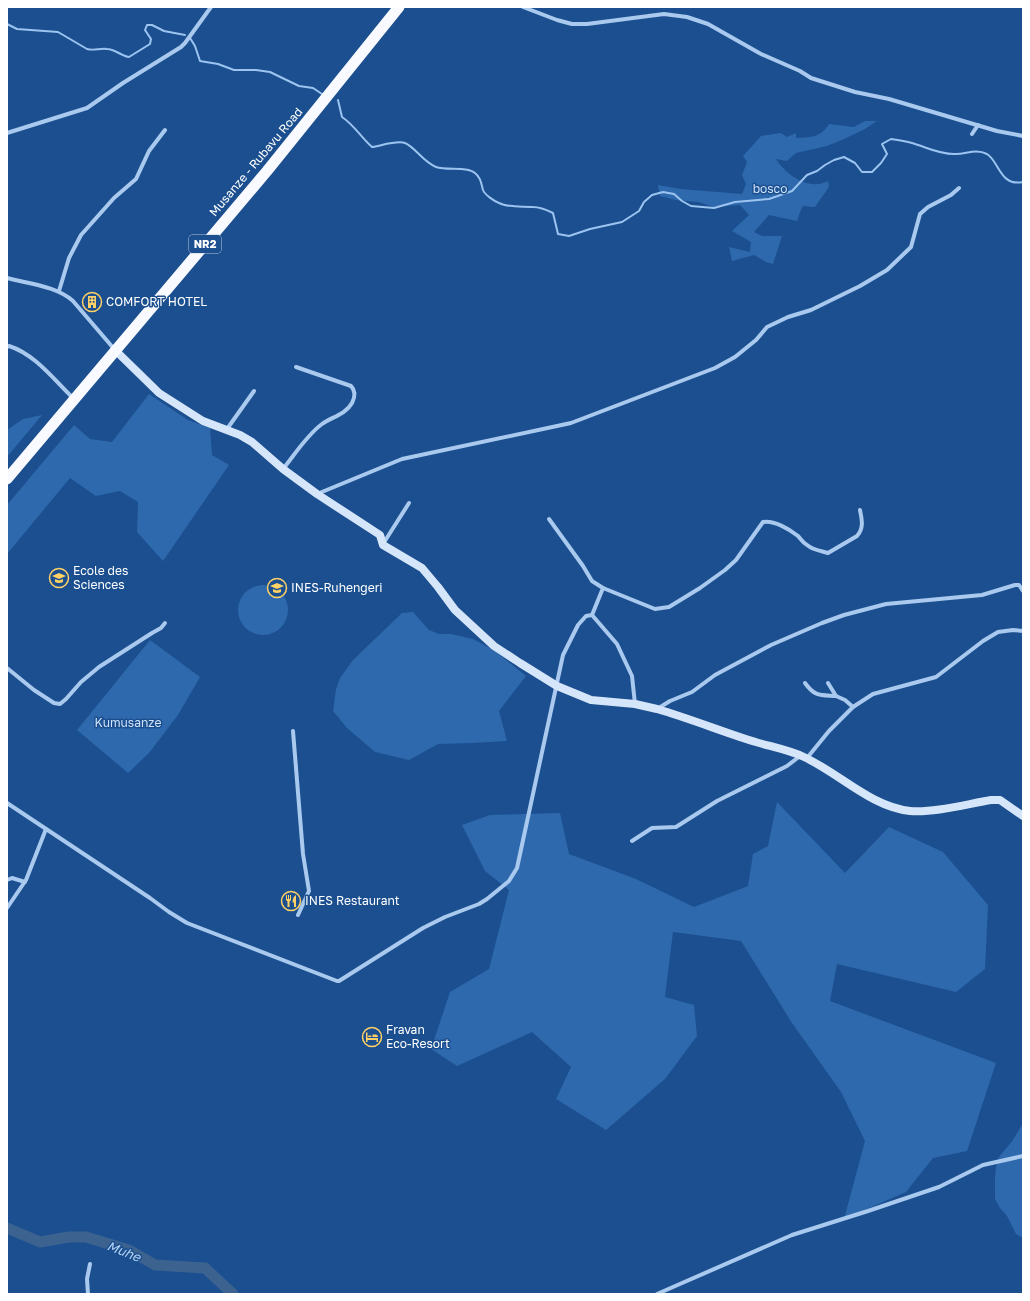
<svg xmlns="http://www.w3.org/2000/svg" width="1030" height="1301" font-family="'Golos Text',sans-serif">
  <rect width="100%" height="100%" fill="#1b4f8f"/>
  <!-- green -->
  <g fill="#2e69ad">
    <path d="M865 121H877L865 129 844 139 827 146 796 153 787 161 776 159C784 172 802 186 818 184 821 184 825 182 828 181L829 187 815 207 803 206 800 212 797 221 769 215 754 232 762 236H782L773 264 766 262 754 255 732 261 729 247 750 252 751 242 732 231 749 215 740 205 713 207 698 202 676 200 660 196 658 185 681 189 742 194 746 184 742 175 747 162 743 156 761 136 781 133 787 137 796 133V138C811 137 820 138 829 124L854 127Z"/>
    <polygon points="149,394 188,420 210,428 212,455 229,465 163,561 137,532 138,502 120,491 96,496 70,478 7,554 7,505 74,425 90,439 112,442"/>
    <polygon points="42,415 7,457 7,430 23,419"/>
    <circle cx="263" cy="610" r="25"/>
    <polygon points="413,612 429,630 439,634 451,634 473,639 495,651 526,676 499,711 507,741 473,743 438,744 409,760 375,752 347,728 333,711 336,689 340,678 353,660 402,613"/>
    <polygon points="150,640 200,677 178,715 149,753 128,773 77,730"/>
    <polygon points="777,802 845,873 889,827 943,852 988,905 985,969 956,992 837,964 830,1001 996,1063 967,1151 933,1158 906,1192 844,1219 865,1141 841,1092 792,1023 741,941 673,932 665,997 694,1005 697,1036 665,1079 606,1130 556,1099 571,1067 532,1032 457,1066 431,1049 450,992 489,969 509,890 485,871 462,825 490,815 560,813 569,854 636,879 694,907 748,886 753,854 768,846"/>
    <polygon points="1023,1123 1023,1238 1016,1234 1007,1216 1000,1208 995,1199 995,1177 996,1167 999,1157 1013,1140"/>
  </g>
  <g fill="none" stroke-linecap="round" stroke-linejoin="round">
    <!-- stream -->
    <g stroke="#9cc4f0" stroke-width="2">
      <path d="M7 24 17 29 58 32 87 49C94 51 100 48 107 49 115 49 121 56 129 57L150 44 151 39 145 30 147 25H152L164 31 185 35"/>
      <polyline points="190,38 195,46 200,61 218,64 234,70 256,70 270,72 299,86 313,88 322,94"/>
      <path d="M338 100 342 117C354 125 361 137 372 147 380 146 397 140 405 143 415 147 423 162 436 167 447 171 467 166 475 173 481 178 481 183 483 190 485 195 494 201 499 203 509 208 522 206 533 207 540 207 547 210 553 213L558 234 569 236 590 229 622 222 639 211 644 202 652 195 663 192 674 194 682 201 691 206 714 208 735 202 769 199 792 191 807 175 817 171 825 165 834 160 844 157 855 163 862 172H872L881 163 887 154 882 144 891 139C898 140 905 141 912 143 926 147 938 154 954 154 965 155 975 148 987 154 999 161 1000 187 1023 182"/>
    </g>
    <!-- river -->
    <polyline stroke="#3c6290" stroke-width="11" points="7,1228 40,1242 69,1237 86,1237 129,1250 155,1265 205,1268 233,1294"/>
    <!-- minor -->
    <g stroke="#a9c9ee" stroke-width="4">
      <polyline points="523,7 557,20 572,24 587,24 664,14 687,17 708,24 761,54 800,71 811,78 855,92 889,99 997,131 1023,136"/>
      <polyline points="7,133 87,108 123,83 181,47 185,43 211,7"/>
      <polyline points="972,134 978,125"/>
      <path d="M7 278C29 284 56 286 73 301L115 350"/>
      <polyline points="59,291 69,258 81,235 114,198 136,179 149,151 165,130"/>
      <path d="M7 347 9 346C35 354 55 381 74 399"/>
      <polyline points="227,429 254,391"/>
      <path d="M283 469C295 454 307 435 322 424 332 417 346 414 352 403 355 397 356 391 351 386L296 367"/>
      <polyline points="317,494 402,459 571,423 715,368 735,357 756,340 767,327 788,317 811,310 860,286 887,270 911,247 920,214 928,207 951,195 959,188"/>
      <polyline points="549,519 583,566 592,581 603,588 592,615 617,644 632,676 635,704"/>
      <polyline points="383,544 409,503"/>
      <path d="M603 588 655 609 669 607 700 588 725 570 736 560 763 522C774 520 789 529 798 536 801 539 803 543 807 545 813 550 821 551 828 553L857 536C864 528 862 520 860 510"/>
      <polyline points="7,668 34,690 54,703 60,704 66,699 81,682 99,667 152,633 161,628 165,623"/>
      <path d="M805 683C815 697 820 695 836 696"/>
      <polyline points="828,683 836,696 845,700 853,707"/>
      <polyline points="657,709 670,701 692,692 715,675 771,645 822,623 844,615 886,604 982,595 1015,585 1019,585 1023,591"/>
      <polyline points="293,731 303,854 309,891 298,915"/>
      <polyline points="807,758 829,731 853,707 873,694 936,677 983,641 998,632 1013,630 1023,631"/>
      <polyline points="7,803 150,898 169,912 187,923 337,981 339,981 423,928 445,917 479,904 487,899 509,881 517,868 563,655 578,625 586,616 592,615"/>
      <polyline points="632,841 652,828 676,827 717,801 787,766 800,756"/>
      <polyline points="7,880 12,878 25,882"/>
      <polyline points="7,908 26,880 46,829"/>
      <polyline points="88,1294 87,1279 90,1264"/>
      <polyline points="657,1294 792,1235 868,1211 939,1187 983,1165 1023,1156"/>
    </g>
    <!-- secondary -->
    <path stroke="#d6e6fa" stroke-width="8" d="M115 350 159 393 203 421 240 435 252 442 283 469 317 494 380 535 383 545 422 568 438 587 455 610 494 646 520 663 557 686 591 700 635 704 657 709C688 718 718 730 749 740 767 746 787 749 804 757 839 773 871 807 910 811 934 813 967 804 991 800H1000L1023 816"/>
    <!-- trunk -->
    <polyline stroke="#f8faff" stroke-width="11" points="7,479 267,171 399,7"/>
  </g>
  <!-- icons -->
  <defs>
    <g id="building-ring" transform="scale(1)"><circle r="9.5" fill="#1b4f8f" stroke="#ffd166" stroke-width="1.5"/><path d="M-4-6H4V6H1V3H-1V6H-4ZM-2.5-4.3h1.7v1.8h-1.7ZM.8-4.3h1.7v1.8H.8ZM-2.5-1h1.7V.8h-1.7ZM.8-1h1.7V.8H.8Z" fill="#ffd166"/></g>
    <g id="school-ring" transform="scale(1)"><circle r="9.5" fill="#1b4f8f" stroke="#ffd166" stroke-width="1.5"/><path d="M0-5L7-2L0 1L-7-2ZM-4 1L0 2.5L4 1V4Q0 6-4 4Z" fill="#ffd166"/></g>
    <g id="university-ring" transform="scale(1)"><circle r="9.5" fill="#1b4f8f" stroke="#ffd166" stroke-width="1.5"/><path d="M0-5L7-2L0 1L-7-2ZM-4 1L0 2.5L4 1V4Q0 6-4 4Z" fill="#ffd166"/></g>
    <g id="restaurant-ring" transform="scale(1)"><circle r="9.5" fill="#1b4f8f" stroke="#ffd166" stroke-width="1.5"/><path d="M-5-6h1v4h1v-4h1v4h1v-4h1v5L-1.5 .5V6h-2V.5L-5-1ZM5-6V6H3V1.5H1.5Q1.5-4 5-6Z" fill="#ffd166"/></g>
    <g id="hotel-ring" transform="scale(1)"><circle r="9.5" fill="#1b4f8f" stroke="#ffd166" stroke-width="1.5"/><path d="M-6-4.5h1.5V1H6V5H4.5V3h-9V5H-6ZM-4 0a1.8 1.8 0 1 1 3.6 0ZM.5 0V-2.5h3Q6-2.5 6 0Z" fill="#ffd166"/></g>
  </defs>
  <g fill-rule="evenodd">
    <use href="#building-ring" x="92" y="302"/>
    <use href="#school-ring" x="59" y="578"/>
    <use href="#university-ring" x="277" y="588"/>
    <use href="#restaurant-ring" x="291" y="901"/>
    <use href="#hotel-ring" x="372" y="1037"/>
  </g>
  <g text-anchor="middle" stroke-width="3" stroke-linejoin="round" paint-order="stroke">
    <!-- shield labels -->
    <rect fill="#1b4f8f" stroke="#bbcadd" stroke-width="1" x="189" y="235" width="32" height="18" rx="3"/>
    <g font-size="11" font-weight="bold" fill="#fff">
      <text x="205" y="248">NR2</text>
    </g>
    <!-- street labels -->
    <g font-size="12" fill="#fff" stroke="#1b4f8f">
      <text transform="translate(256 162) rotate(-50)" y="4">Musanze - Rubavu Road</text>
    </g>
    <!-- park labels -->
    <g font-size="12" fill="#cfe3fa" stroke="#1b4f8f">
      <text x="770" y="193">bosco</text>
      <text x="128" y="727">Kumusanze</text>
    </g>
    <!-- poi labels -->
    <g font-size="12" fill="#fff" stroke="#1b4f8f" text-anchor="start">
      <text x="106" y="306">COMFORT HOTEL</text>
      <text x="73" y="575">Ecole des<tspan x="73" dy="14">Sciences</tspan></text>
      <text x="291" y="592">INES-Ruhengeri</text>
      <text x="305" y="905">INES Restaurant</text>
      <text x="386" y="1034">Fravan<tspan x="386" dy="14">Eco-Resort</tspan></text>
    </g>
    <!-- water labels -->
    <g font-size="13" font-style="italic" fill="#b5d3f5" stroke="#1b4f8f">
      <text transform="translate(124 1251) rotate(22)" y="5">Muhe</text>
    </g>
  </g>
  <!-- border -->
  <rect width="1030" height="1301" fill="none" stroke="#ffffff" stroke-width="16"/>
</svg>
